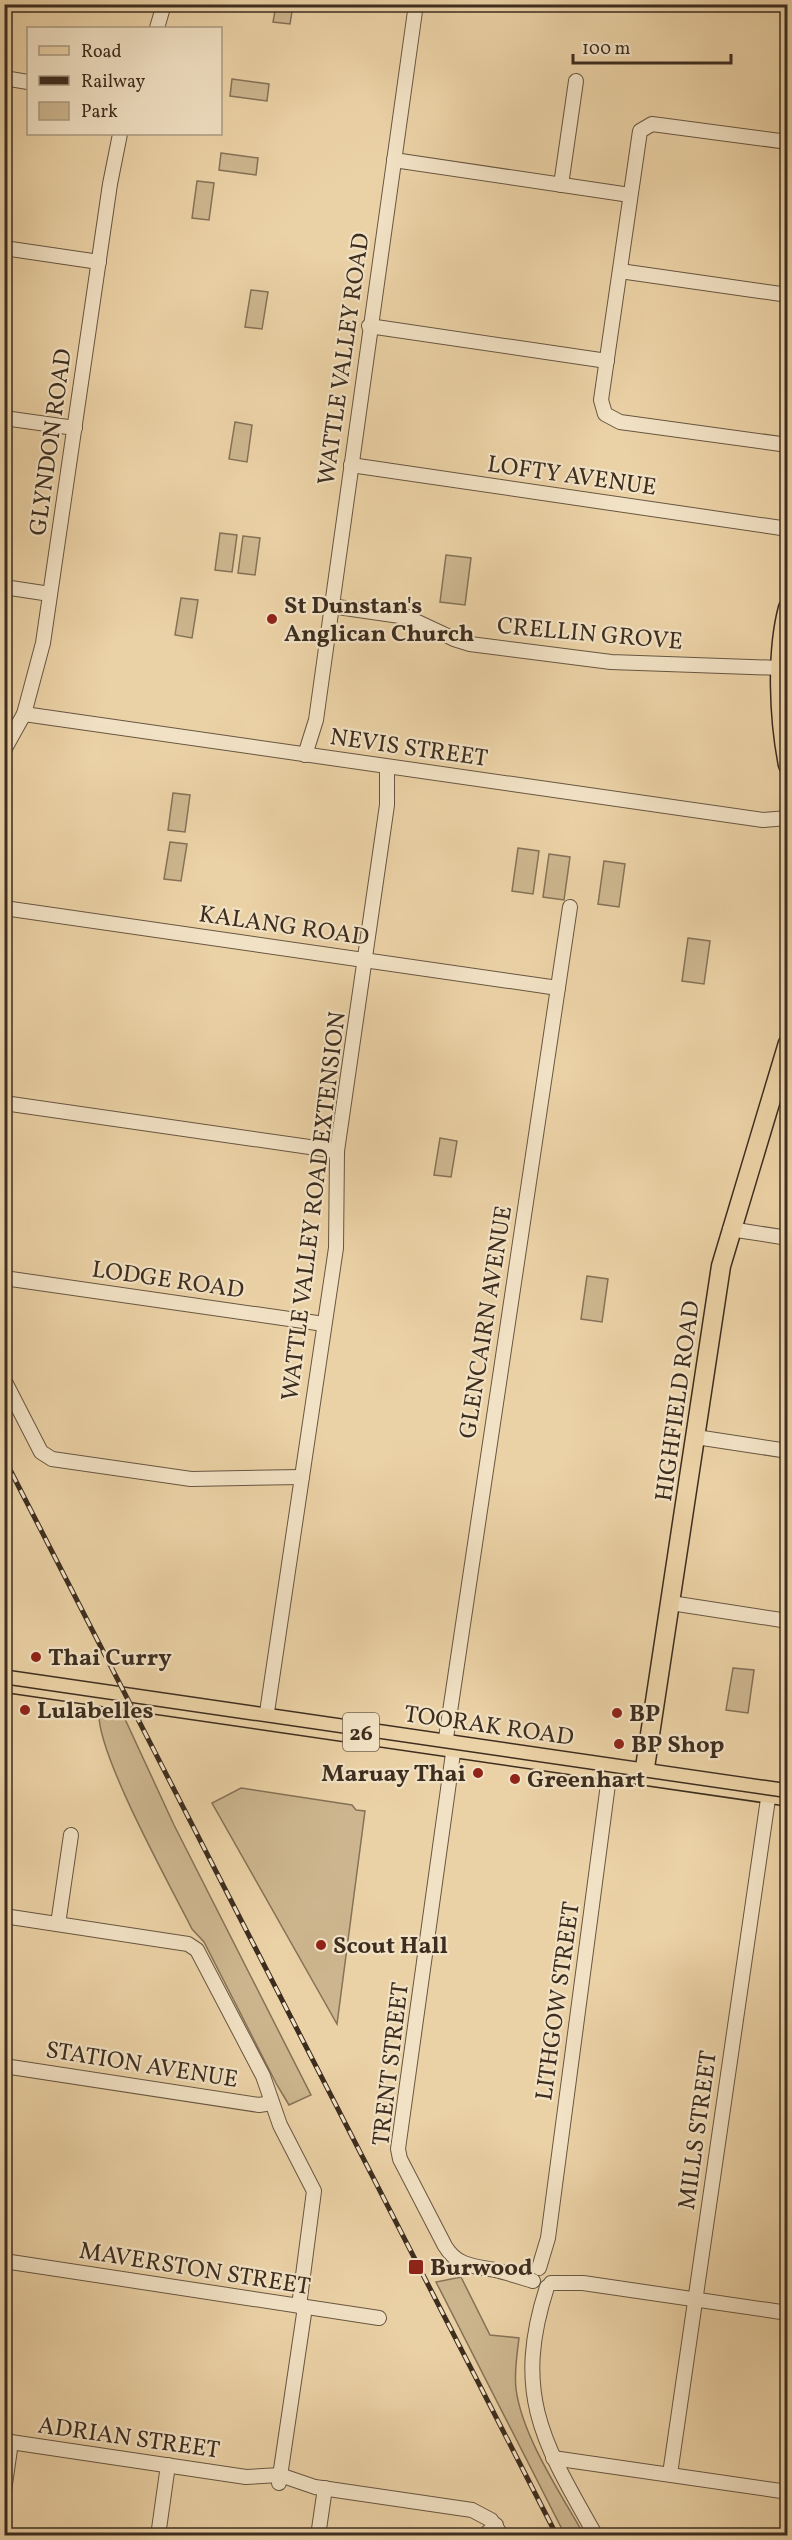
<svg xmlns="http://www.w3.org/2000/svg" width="792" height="2540" font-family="Vollkorn,serif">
  <rect width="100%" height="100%" fill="#ebd2a6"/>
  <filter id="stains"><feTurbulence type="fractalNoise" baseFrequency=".00333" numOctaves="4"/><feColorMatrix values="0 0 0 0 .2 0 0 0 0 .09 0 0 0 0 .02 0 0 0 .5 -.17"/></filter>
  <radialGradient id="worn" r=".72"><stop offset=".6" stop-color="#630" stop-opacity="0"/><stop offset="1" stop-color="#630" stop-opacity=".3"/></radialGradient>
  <!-- green -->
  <g fill="#cdb68f" stroke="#857257" stroke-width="1.5">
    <polygon points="276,5 293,5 290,24 273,22"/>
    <polygon points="232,79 269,84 267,101 230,96"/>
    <polygon points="221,153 258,158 256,175 219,170"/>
    <polygon points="197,181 214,183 209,220 192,218"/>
    <polygon points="251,290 268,292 262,329 245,327"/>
    <polygon points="235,422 252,425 247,462 229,459"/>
    <polygon points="220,533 237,535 232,572 215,570"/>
    <polygon points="243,536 260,538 255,575 238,573"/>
    <polygon points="446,555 471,558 465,605 440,602"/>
    <polygon points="181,598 198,600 192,638 175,635"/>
    <polygon points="173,793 190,795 185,832 168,830"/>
    <polygon points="170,842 187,844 181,881 164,879"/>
    <polygon points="518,848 539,851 533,894 512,891"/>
    <polygon points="549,854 570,857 564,900 543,897"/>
    <polygon points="604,861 625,864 619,907 598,904"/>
    <polygon points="688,938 710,941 704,984 682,981"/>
    <polygon points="440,1138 457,1141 451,1177 434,1175"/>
    <polygon points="587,1276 608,1279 602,1322 581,1319"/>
    <polygon points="733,1668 754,1670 748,1713 726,1710"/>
    <path d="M99 1711 125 1715V1719L174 1825 311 2095 289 2105 277 2085 204 1942 192 1929C171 1887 95 1751 99 1711Z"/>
    <polygon points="241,1788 352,1805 356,1810 365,1811 337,2024 212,1803"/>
    <path d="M461 2277 490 2335 519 2338C517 2355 514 2372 516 2389 522 2436 561 2494 584 2535H565L436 2282Z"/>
  </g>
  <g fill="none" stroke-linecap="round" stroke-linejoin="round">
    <!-- minor casing -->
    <g stroke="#685641" stroke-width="16">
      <g id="minor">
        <polyline points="157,28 164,4"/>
        <polyline points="4,78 28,82"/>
        <polyline points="788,142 652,124 640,131 601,400 605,414 620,422 788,445"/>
        <polyline points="394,160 630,195"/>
        <polyline points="561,185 576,81"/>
        <polyline points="4,248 99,262"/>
        <polyline points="620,271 788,295"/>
        <polyline points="369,326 607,361"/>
        <polyline points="4,418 75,428"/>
        <polyline points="351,465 788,529"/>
        <polyline points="4,587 50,594"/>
        <polyline points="331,606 407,617 454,639 470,644 611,662 780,668"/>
        <polyline points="24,714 763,820 788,818"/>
        <polyline points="4,750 24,714 43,643 110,184 120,134"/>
        <polyline points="305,755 316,720 416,4"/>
        <polyline points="4,908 558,988"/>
        <polyline points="4,1103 337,1151"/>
        <polyline points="730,1229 788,1238"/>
        <polyline points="4,1278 324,1324"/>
        <polyline points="4,1380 41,1452 52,1459 191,1479 302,1477"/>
        <polyline points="696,1437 788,1451"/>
        <polyline points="671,1603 788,1621"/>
        <polyline points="266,1719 336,1248 337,1151 387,805 387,767"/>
        <polyline points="445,1745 570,907"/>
        <path d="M454 1746 398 2149 400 2159 445 2246C457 2266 473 2266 495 2270 508 2273 520 2277 533 2281"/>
        <polyline points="4,1916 188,1944 197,1950 263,2076 280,2125 314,2191 299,2306"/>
        <polyline points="58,1924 71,1835"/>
        <polyline points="4,2066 259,2105 272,2103"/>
        <polyline points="4,2261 379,2318"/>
        <polyline points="539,2268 548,2238 610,1769"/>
        <polyline points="551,2283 583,2283 788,2313"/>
        <path d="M547 2287C512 2395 544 2444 596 2536"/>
        <polyline points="4,2441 246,2477 280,2475 315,2487 472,2510 491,2520 502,2536"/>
        <polyline points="553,2458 788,2492"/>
        <polyline points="670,2474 769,1792"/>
        <polyline points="279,2483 305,2307"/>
        <polyline points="4,2491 11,2442"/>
        <polyline points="158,2536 168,2465"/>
        <polyline points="318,2536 325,2488"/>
        <polyline points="484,2536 496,2525"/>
      </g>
    </g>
    <!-- major casing -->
    <g stroke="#3d2d1f" stroke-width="21">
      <g id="major">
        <path d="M788 608C776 653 779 719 788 765"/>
        <polyline points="644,1774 721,1266 788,1043"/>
      </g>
    </g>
    <!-- highway casing -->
    <g stroke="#3d2d1f" stroke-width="24">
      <polyline id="highway" points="4,1681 788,1795"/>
    </g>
    <!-- minor -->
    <use href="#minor" stroke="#f2e2c5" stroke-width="14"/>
    <!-- major -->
    <use href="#major" stroke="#ebd2a6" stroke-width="18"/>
    <!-- highway -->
    <use href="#highway" stroke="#ebd2a6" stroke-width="21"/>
    <!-- tram -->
    <polyline stroke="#3d2d1f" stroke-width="1.5" points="4,1684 788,1798"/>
    <!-- rail casing -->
    <g stroke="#3d2d1f" stroke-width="5">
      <polyline id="rail" points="4,1458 557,2536"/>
    </g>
    <!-- rail -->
    <use href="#rail" stroke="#f2e2c5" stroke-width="3" stroke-dasharray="9" stroke-linecap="butt"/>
  </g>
  <!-- markers -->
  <g fill="#8f2418" stroke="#f2e2c5" stroke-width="2">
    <circle cx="272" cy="619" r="6"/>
    <circle cx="36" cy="1657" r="6"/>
    <circle cx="25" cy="1710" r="6"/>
    <circle cx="617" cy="1713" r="6"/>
    <circle cx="619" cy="1744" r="6"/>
    <circle cx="478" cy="1773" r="6"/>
    <circle cx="515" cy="1779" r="6"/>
    <circle cx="321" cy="1945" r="6"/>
    <rect x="408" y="2259" width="16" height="16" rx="3"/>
  </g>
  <g text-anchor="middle" stroke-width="4.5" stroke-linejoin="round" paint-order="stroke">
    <!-- shield labels -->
    <rect fill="#f2e2c5" stroke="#736351" stroke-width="1.5" x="343" y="1713" width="36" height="38" rx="4.5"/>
    <g font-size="22" font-weight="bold" fill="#3d2d1f">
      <text x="361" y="1740">26</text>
    </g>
    <!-- street labels -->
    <g font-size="24" fill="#3d2d1f" stroke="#f2e2c5">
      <text transform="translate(343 359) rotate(-82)" y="8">WATTLE VALLEY ROAD</text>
      <text transform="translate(50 442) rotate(-82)" y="8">GLYNDON ROAD</text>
      <text transform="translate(572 475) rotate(8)" y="8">LOFTY AVENUE</text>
      <text transform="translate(590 633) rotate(5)" y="8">CRELLIN GROVE</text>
      <text transform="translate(409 747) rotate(8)" y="8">NEVIS STREET</text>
      <text transform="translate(284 925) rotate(8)" y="8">KALANG ROAD</text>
      <text transform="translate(313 1206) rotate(-83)" y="8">WATTLE VALLEY ROAD EXTENSION</text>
      <text transform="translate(168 1279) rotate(8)" y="8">LODGE ROAD</text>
      <text transform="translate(485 1322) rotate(-81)" y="8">GLENCAIRN AVENUE</text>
      <text transform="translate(677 1401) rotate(-82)" y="8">HIGHFIELD ROAD</text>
      <text transform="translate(489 1725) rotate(8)" y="8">TOORAK ROAD</text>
      <text transform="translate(557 2001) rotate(-82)" y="8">LITHGOW STREET</text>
      <text transform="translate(142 2064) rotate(9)" y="8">STATION AVENUE</text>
      <text transform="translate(390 2064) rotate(-83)" y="8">TRENT STREET</text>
      <text transform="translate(697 2130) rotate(-82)" y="8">MILLS STREET</text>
      <text transform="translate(195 2268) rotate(9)" y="8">MAVERSTON STREET</text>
      <text transform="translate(129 2437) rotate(8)" y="8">ADRIAN STREET</text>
    </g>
    <!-- poi labels -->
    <g font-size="24" font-weight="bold" fill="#3d2d1f" stroke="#f2e2c5" text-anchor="start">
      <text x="284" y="613">St Dunstan's<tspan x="284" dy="28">Anglican Church</tspan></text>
      <text x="48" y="1665">Thai Curry</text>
      <text x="37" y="1718">Lulabelles</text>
      <text x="629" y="1721">BP</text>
      <text x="631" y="1752">BP Shop</text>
      <text x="466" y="1781" text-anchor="end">Maruay Thai</text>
      <text x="527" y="1787">Greenhart</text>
      <text x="333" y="1953">Scout Hall</text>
      <text x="430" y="2275">Burwood</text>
    </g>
  </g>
  <!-- margin -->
  <rect width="792" height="2540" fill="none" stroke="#ebd2a6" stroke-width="24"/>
  <rect x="6" y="6" width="780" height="2528" fill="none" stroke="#3d2d1f" stroke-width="3"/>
  <rect x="12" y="12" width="768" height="2516" fill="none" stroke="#3d2d1f" stroke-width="1.5"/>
  <!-- legend -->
  <rect x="27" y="27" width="195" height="108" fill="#f2e2c5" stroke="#aa9a83" stroke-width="1.5"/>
  <rect x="39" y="46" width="30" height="9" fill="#ebd2a6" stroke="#aa9a83" stroke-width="1.5"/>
  <text x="81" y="57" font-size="18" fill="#3d2d1f">Road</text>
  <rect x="39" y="76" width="30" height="9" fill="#3d2d1f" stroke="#aa9a83" stroke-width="1.5"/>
  <text x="81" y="87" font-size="18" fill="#3d2d1f">Railway</text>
  <rect x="39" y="102" width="30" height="18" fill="#cdb68f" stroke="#aa9a83" stroke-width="1.5"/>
  <text x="81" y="117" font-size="18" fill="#3d2d1f">Park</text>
  <!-- scale -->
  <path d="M573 54v9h158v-9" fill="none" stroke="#3d2d1f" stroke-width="3"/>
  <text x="582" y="54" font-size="18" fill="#3d2d1f" stroke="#f2e2c5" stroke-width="4.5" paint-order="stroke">100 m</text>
  <rect width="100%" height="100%" filter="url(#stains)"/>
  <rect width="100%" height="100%" fill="url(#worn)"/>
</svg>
